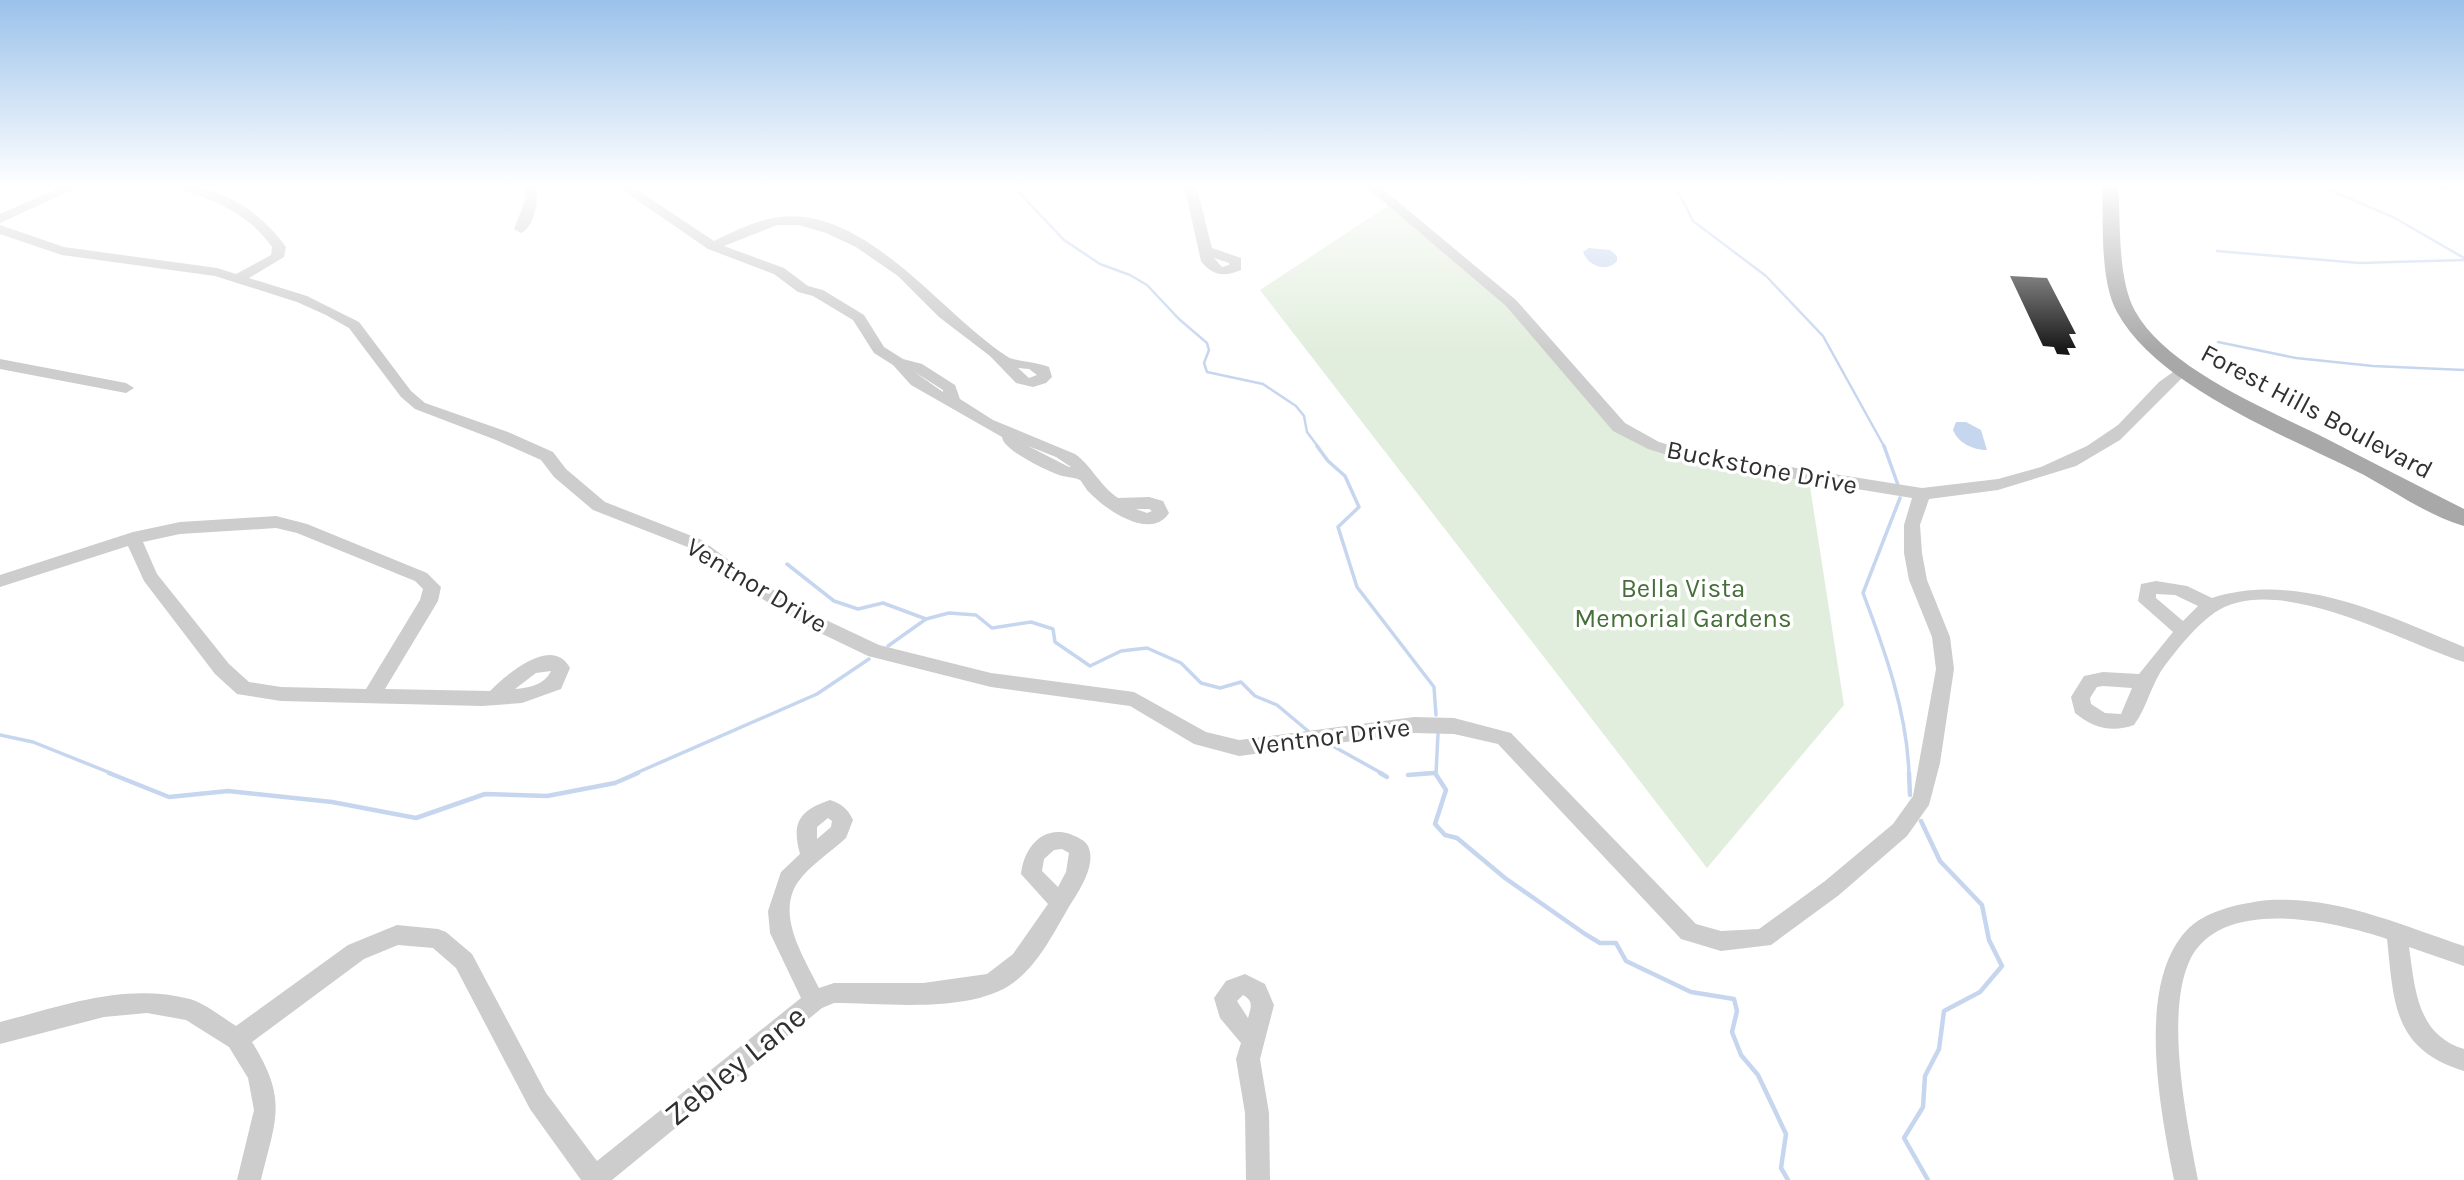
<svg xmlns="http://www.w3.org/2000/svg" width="2464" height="1180" font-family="Karla,sans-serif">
  <rect width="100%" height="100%" fill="#fff"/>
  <!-- green -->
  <polygon fill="#e2eedd" points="1389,205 1486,284 1633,441 1674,456 1809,480 1844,705 1707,868 1260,290"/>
  <!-- water -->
  <g fill="#c7d6ef">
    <path d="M1589 248 1610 250 1617 256V261C1607 273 1588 266 1583 252Z"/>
    <path d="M1956 422H1966L1981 430 1987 450C1973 450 1958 443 1953 430Z"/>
  </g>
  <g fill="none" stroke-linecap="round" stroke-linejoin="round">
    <!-- stream-far2 -->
    <g stroke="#c7d6ef" stroke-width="2.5">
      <polyline points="1009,185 1015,188 1064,240 1100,264 1130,275 1147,285 1179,319 1207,343 1209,350 1204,363 1207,372 1263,384 1296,406 1304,416 1307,432 1319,448"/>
      <polyline points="1669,185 1679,193 1693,221 1766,276 1823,336 1885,448"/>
      <polyline points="2318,185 2393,217 2464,258"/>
      <polyline points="2217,251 2359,263 2464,260"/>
      <polyline points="2218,342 2296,358 2373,366 2464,370"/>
    </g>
    <!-- stream-far1 -->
    <g stroke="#c7d6ef" stroke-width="3.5">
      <polyline points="1317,446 1328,461 1345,476 1359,507 1338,527 1357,587 1434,687 1436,715"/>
      <polyline points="1884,446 1898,485"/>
      <path d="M1900 498 1863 593C1885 651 1907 712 1909 774"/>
      <polyline points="787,564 834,601 858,609 883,603 926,619 949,613 976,615 992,628 1031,622 1053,629 1055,642 1090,666 1121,651 1147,648 1181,663 1201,683 1220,688 1241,682 1255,696 1277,705 1308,731"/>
      <polyline points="888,646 926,619"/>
      <polyline points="0,735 33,742 113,774"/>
      <polyline points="1331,745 1383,774"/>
      <polyline points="634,774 817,694 869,659"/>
      <polyline points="1415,774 1434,773"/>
      <polyline points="1436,774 1438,734"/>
    </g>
    <!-- stream -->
    <g stroke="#c7d6ef" stroke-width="4.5">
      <polyline points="109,773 169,797 228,791 332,802 416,818 485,794 547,796 615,783 638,773"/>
      <polyline points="1380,773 1387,777"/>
      <polyline points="1435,773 1446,790 1435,824 1445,835 1457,838 1505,878 1585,934 1600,943 1616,943 1626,961 1691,992 1734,999 1737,1011 1732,1032 1741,1055 1758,1075 1786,1134 1781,1168 1788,1180"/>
      <polyline points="1909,773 1910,795"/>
      <polyline points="1408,775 1434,773"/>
      <polyline points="1921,821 1940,861 1982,905 1989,940 2002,966 1980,992 1944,1011 1939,1049 1925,1076 1923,1107 1904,1138 1928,1180"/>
    </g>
  </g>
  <!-- building -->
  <polygon fill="#171717" points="2010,276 2047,278 2076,334 2069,334 2076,348 2067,348 2070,355 2057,354 2054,347 2043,346"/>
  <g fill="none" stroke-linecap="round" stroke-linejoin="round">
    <!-- minor -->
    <g fill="#cdcdcd" fill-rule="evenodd">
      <polygon points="66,185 83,185 0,223 0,214"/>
      <path d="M174 185C219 185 260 210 286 247L284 257 249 278 307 296 359 322 411 391 425 403 508 432 553 452 566 469 605 502 702 540 751 577 826 620 879 645 991 673 1134 692 1206 732 1239 740 1414 717 1454 718 1511 733 1696 924 1721 931 1759 929 1825 881 1893 824 1913 796 1936 669 1932 637 1909 580 1904 553V525L1912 498 1690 462 1648 449 1613 431 1506 306 1364 185H1378L1516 300 1625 423 1659 442 1690 451 1922 488 1998 479 2041 467 2087 446 2118 425 2159 382 2183 365 2190 370 2120 440 2076 466 1998 490 1929 499 1920 525 1922 553 1927 580 1950 637 1954 669 1940 763 1929 805 1907 836 1839 895 1771 945 1721 951 1681 939 1498 744 1454 734 1414 733 1239 756 1194 744 1130 706 991 687 868 656 814 630 739 585 690 548 593 510 554 477 541 460 496 440 415 409 401 397 349 328 326 315 297 302 215 276 62 255 0 234V225L64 247 217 268 236 274 271 255 272 247C255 223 232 208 205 198 195 194 182 192 174 185Z"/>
      <path d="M524 185H536C539 199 535 227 521 233L514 229 526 198Z"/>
      <path d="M615 185H630L714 241C735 231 756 220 779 217 868 207 942 315 1008 357 1014 361 1038 362 1049 367L1052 377 1046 383 1033 387 1016 383 990 356 939 317 898 276 856 247 826 233 799 225H777L724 246 784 268 808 286 823 290 864 315 884 347 903 359 922 364 955 385 960 399 993 420 1075 454C1092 466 1099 485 1118 498L1149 497 1163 501 1169 513C1151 541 1106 510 1090 493 1086 490 1083 483 1080 480 1074 477 1065 477 1059 475 1045 470 1003 450 1002 437L911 385 893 365 874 353 853 320 813 296 798 292 774 274 708 249ZM1018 368 1029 369 1037 375 1029 378ZM913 371 943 390V392ZM1028 446 1056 457 1071 467H1069ZM1136 509H1149L1152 511 1147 513Z"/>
      <path d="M1184 185H1196L1212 248 1241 258V270C1225 277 1212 276 1201 261ZM1214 258 1229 263V265L1222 267Z"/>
      <path d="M2431 185H2460C2454 191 2437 191 2431 185Z"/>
      <polygon points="0,359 126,383 134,388 126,393 0,369"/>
      <path d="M276 516 307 524 427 573 441 587 438 601 385 689 490 691C506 675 552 634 570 668L561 689 522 703 482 706 281 701 237 694 215 674 144 581 128 546 0 587V575L133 532 180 522ZM276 528 297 533 415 581 423 589 420 600 366 689 281 687 249 682 229 664 157 574 143 542 180 534ZM551 671C545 684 530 688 515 689L536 673Z"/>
      <path d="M2156 581 2187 586 2212 598C2297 571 2386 615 2464 647V662C2401 642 2276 570 2214 613 2196 626 2179 647 2166 664 2151 683 2148 706 2134 725 2112 733 2093 728 2075 713L2071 697 2084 676 2103 672 2139 674 2173 632 2138 601 2141 584ZM2156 594 2175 595 2198 606 2183 621 2156 598ZM2103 686 2132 688 2121 714 2105 713 2091 704 2090 698 2097 687Z"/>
      <path d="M830 800C842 804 848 809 853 820L846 838C831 852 809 866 798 882 775 915 805 959 819 988L834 983H923L987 974 1013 954 1048 904 1021 874C1024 848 1042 825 1070 834 1077 837 1085 840 1088 846 1097 864 1079 891 1070 905 1054 932 1039 964 1013 983 970 1014 885 1003 834 1003L822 1008 612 1180H581L530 1109 456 968 433 948 398 945 364 959 252 1042C288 1100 276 1118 261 1180H237L254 1110 248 1078 229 1047 186 1020 147 1013 104 1017 0 1044V1022C62 1006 125 982 190 999 206 1004 222 1017 236 1026L348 945 397 925 438 929 446 932 472 954 546 1093 597 1161 801 998 770 933 768 911 781 872 800 854C791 822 800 810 830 800ZM828 818 832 821 831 827 817 839V827ZM1054 850 1062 849 1069 853 1066 872 1058 887 1042 871 1044 859Z"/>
      <path d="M2269 900C2337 896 2401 925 2464 946V966L2409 947C2415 989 2417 1035 2464 1049V1071C2393 1049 2394 1004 2387 939 2334 921 2219 895 2189 962 2165 1017 2187 1122 2198 1180H2174C2161 1113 2135 987 2186 931 2205 910 2242 903 2269 900Z"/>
      <path d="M1245 974 1265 984 1274 1005 1260 1059 1269 1113 1270 1180H1246L1245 1113 1236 1059 1241 1043 1220 1018 1214 998 1226 981ZM1243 995C1254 1001 1251 1007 1248 1018L1237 1001Z"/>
    </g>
    <!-- major -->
    <path fill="#a8a8a8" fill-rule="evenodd" d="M2102 185H2118C2121 222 2117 278 2135 311 2167 369 2269 410 2327 439 2372 462 2418 486 2464 509V526C2429 516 2395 492 2364 475 2290 437 2157 387 2117 312 2099 279 2104 222 2102 185Z"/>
  </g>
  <!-- sky -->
  <linearGradient id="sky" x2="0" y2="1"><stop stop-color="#9bc2eb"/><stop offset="0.53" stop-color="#fff"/><stop offset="1" stop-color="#fff" stop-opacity="0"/></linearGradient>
  <rect width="2464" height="350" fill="url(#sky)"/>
  <g text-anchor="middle" stroke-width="7" stroke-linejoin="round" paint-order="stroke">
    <!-- street labels -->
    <g font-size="26" fill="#303030" stroke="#fff">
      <text transform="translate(2317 411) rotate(28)" y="9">Forest Hills Boulevard</text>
      <text transform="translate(1762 467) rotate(11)" y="9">Buckstone Drive</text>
      <text transform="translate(757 585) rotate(31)" y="9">Ventnor Drive</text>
      <text transform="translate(1331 736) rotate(-7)" y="9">Ventnor Drive</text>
    </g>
    <!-- park labels -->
    <g font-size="26" fill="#467039" stroke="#fff">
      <text x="1683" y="597">Bella Vista<tspan x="1683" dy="30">Memorial Gardens</tspan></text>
    </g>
    <!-- near-street labels -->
    <g font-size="32" fill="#303030" stroke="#fff">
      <text transform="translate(735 1065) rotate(-39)" y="11">Zebley Lane</text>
    </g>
  </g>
</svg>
